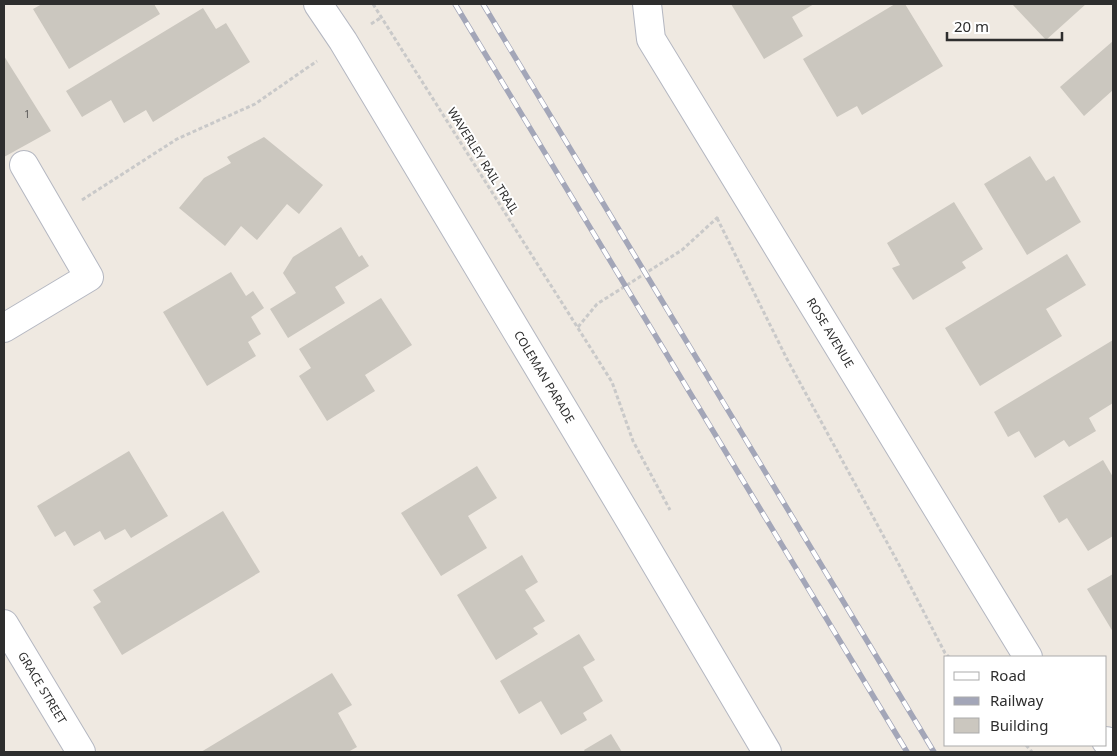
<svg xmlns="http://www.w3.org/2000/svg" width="1117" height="756" font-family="'Noto Sans',sans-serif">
  <rect width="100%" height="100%" fill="#efe9e1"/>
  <!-- building -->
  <g fill="#cbc7bf">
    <polygon points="42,4 154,4 160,14 69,69 33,9"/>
    <polygon points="731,4 814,4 792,17 803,36 764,59"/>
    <polygon points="895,4 905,4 943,66 862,115 857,106 837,117 803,59"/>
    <polygon points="1012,4 1086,4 1046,40"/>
    <polygon points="203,8 216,29 226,23 250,62 153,122 146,110 124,123 111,100 82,117 66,91"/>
    <polygon points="1113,41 1113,90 1084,116 1060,87"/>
    <polygon points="4,56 51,131 4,157"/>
    <polygon points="264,137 323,185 299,214 287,204 257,240 241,226 225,246 179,208 204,178 231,163 227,157"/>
    <polygon points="1030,156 1046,181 1054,176 1081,222 1027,255 984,184"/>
    <polygon points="954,202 983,249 962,262 966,268 913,300 892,268 900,265 887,243"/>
    <polygon points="341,227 359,257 362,255 369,266 335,287 345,303 288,338 270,309 296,293 283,273 293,257"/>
    <polygon points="1067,254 1086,285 1046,309 1062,336 980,386 945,328"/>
    <polygon points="231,272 246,296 253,291 264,308 251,317 261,334 248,342 256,356 207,386 163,312"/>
    <polygon points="381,298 412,345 365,375 375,391 327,421 299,376 311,368 299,349"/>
    <polygon points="1113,340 1113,403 1089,418 1096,431 1069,447 1064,440 1035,458 1019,431 1008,437 994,412"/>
    <polygon points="129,451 168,516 131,538 125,529 105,540 100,531 74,546 65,531 55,537 37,506"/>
    <polygon points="1103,460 1113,477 1113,536 1088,551 1067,518 1059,523 1043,496"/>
    <polygon points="477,466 497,498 468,516 487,548 441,576 401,513"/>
    <polygon points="223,511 260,572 122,655 93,607 101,602 93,590"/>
    <polygon points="522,555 538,582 525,590 545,621 533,628 538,634 496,660 457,595"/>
    <polygon points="1113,574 1113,632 1087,589"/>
    <polygon points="579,634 595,660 583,667 603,701 583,713 587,720 561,735 541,701 519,714 500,681"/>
    <polygon points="332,673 352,705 338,713 357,747 348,752 201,752"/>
    <polygon points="611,734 622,752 585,752 584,750"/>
  </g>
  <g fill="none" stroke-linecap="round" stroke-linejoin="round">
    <!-- minor casing -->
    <g stroke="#b4b7c1" stroke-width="30">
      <g id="minor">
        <polyline points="318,4 343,41 634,527 767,752"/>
        <polyline points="647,4 651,39 1028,657"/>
        <polyline points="4,328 89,277 24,165"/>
        <polyline points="4,624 81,752"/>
        <polyline points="1106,741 1113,743"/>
      </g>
    </g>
    <!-- path -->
    <g stroke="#c9c9c9" stroke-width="3" stroke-dasharray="4 2.5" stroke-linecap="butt">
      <polyline points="373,4 612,382 633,441 670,510"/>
      <polyline points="371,24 382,17"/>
      <polyline points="82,200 177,139 255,104 317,61"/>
      <polyline points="717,218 787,359 902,570 945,653 949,657"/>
      <polyline points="578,327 597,304 682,250 718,217"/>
      <polyline points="1026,745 1032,752"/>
    </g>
    <!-- minor -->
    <use href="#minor" stroke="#fff" stroke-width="28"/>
    <!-- rail casing -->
    <g stroke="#a3a6b8" stroke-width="5.5">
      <g id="rail">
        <polyline points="455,4 907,752"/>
        <polyline points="483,4 934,752"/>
      </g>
    </g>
    <!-- rail -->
    <use href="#rail" stroke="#fff" stroke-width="4" stroke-dasharray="11" stroke-linecap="butt"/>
  </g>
  <g text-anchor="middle" stroke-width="4" stroke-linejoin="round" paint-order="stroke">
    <!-- number labels -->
    <g font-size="10" fill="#555452">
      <text x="27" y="118">1</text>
    </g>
    <!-- street labels -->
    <g font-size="12" fill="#2e2e2e" stroke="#fff">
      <text transform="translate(483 161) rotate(58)" y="4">WAVERLEY RAIL TRAIL</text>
      <text transform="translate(830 333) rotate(59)" y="4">ROSE AVENUE</text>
      <text transform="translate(544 377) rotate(59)" y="4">COLEMAN PARADE</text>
      <text transform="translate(42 688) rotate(59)" y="4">GRACE STREET</text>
    </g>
  </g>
  <!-- border -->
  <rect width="1117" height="756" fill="none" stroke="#2e2e2e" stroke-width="10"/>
  <!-- legend -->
  <rect x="944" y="656" width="162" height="90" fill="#ffffff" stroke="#ababab"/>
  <rect x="954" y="672" width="25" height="8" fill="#ffffff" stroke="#ababab"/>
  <text x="990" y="681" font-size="15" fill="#2e2e2e">Road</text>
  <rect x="954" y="697" width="25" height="8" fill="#a3a6b8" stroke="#ababab"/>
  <text x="990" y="706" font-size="15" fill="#2e2e2e">Railway</text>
  <rect x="954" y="718" width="25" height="15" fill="#cbc7bf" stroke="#ababab"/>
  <text x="990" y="731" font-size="15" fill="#2e2e2e">Building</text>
  <!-- scale -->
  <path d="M947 32v8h115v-8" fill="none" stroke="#2e2e2e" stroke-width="2.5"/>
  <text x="954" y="32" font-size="15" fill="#2e2e2e" stroke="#ffffff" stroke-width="4" paint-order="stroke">20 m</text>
</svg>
